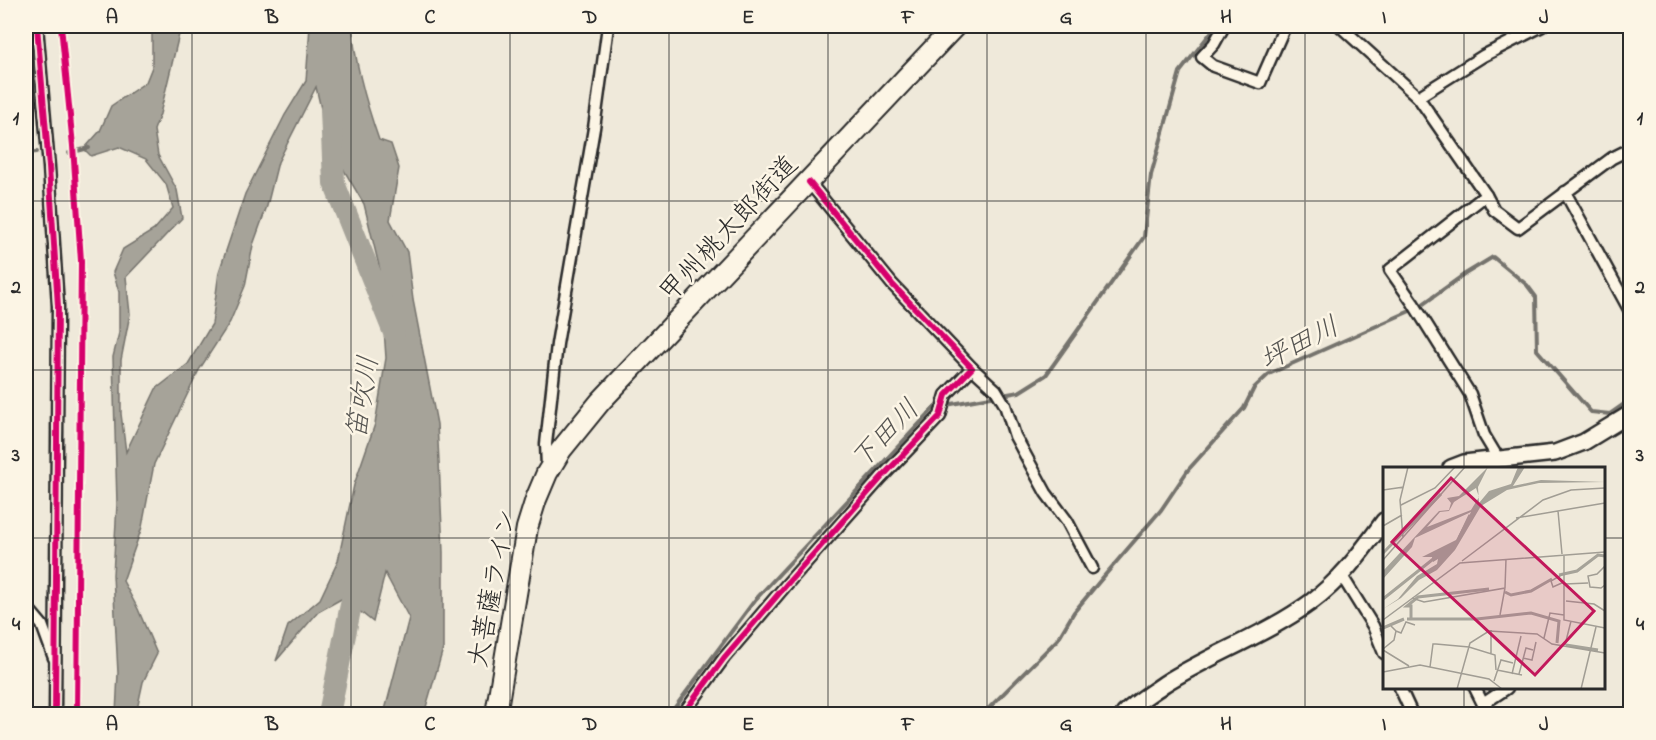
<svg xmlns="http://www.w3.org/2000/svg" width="1656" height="740" font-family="'Indie Flower','Klee One',sans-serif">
  <rect width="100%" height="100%" fill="#efe9da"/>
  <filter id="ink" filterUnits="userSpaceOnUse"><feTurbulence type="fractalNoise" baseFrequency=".0167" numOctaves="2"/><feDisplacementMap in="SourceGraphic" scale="12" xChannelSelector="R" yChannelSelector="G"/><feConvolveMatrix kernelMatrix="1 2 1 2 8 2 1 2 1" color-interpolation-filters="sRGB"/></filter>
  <g filter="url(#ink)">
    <!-- water -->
    <path fill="#a6a399" stroke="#75736d" stroke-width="1.5" d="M152 26H181L160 114 154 130 158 155 177 190 182 218 126 277 130 314 121 360V414L126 452 156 389 188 364 212 324 219 272 245 194 285 115 306 81 310 26H352C355 65 366 103 379 140L391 144 399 168 390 220 407 252 413 300 437 424 439 461 443 552V649L424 714H384L409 618 385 573 373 622 343 598 318 612 276 661 288 626 320 599 338 561 354 485 375 424 386 358 380 270 364 204 345 172 324 122 316 87 278 162 267 206 253 245 245 286 230 322 199 370 154 464 142 527 123 581 138 609 157 654 143 682 136 714H116L118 673 113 575 117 504 113 357 119 333V292L113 272 123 249 154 230 173 208 166 184 146 159 119 147 91 156 84 149 100 131 111 106 146 82 152 67Z"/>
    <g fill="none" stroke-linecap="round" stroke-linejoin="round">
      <!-- stream -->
      <g stroke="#75736d" stroke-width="4">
        <polyline points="26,153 37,152"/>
        <polyline points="69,153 89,148"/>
        <polyline points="670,714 755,600 935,407 1019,392 1046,375 1144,237 1151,175 1180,72 1216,26"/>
        <polyline points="983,714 1058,639 1074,612 1099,582 1161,510 1188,470 1244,408 1254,388 1269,374 1419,307 1465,274 1493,257 1527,285 1536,297 1537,350 1591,412 1610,414 1630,400"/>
      </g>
      <!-- river -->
      <g stroke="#a6a399" stroke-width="22">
        <polyline points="331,110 334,183 394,333"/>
        <polyline points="329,714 357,575"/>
      </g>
      <!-- street casing -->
      <g stroke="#2b2b2b" stroke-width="15">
        <g id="street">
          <polyline points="37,26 49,167 58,306 55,714"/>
          <polyline points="1224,26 1214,44 1202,57 1213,66 1260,83 1285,26"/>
          <polyline points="1340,26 1418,97 1486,195 1494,210 1518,228 1612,158 1630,149"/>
          <polyline points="1418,97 1483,56 1542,26"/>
          <polyline points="1565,192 1630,311"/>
          <polyline points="1486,195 1390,270 1413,303 1470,394 1484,435 1499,460"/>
          <polyline points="972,368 996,390 1005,405 1015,436 1046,493 1067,521 1092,568"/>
          <polyline points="547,467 546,444 557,344 594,128 608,26"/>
          <polyline points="1342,576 1373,626 1384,653"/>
          <polyline points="26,606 42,625 54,658"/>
          <polyline points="1400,688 1412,714"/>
          <polyline points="1475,688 1488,714"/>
          <polyline points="1483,704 1507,688"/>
          <polyline points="683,714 724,658 787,584 881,478 940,416 946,395 972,368 892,284 809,182"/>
        </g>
      </g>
      <!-- secondary casing -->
      <g stroke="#2b2b2b" stroke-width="20">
        <g id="secondary">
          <polyline points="1451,468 1464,463 1555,453 1584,442 1630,414"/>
          <path d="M1124 714C1136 702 1150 694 1164 684 1211 654 1266 635 1311 602 1343 578 1361 552 1384 521"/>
        </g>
      </g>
      <!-- highway casing -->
      <g stroke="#2b2b2b" stroke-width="24">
        <polyline id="highway" points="496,714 527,528 536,499 547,473 561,450 600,402 955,26"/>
      </g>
      <!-- street -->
      <use href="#street" stroke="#fcf5e5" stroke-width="10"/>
      <!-- secondary -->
      <use href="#secondary" stroke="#fcf5e5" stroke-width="15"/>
      <!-- highway -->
      <use href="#highway" stroke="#fcf5e5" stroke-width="20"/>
      <!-- cycleway casing -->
      <g stroke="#fcf5e5" stroke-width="10">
        <g id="cycleway">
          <polyline points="37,26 49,167 58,306 55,714"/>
          <polyline points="61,26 73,146 81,261 77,714"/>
          <polyline points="683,714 724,658 787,584 881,478 940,416 946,395 972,368 892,284 809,182"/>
        </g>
      </g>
      <!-- cycleway -->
      <use href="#cycleway" stroke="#d6006c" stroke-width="6"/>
    </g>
  </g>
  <!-- grid -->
  <path fill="none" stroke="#2b2b2b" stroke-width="1.5" stroke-opacity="0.55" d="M192 26V714M351 26V714M510 26V714M669 26V714M828 26V714M987 26V714M1146 26V714M1305 26V714M1464 26V468M26 201H1630M26 370H1630M26 538H1384M1604 538H1630M1464 688V714"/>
  <g text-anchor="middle" stroke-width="5" stroke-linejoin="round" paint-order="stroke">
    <!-- street labels -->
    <g font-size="27" fill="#2b2b2b" stroke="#fcf5e5">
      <text transform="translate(728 228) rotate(-47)" y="9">甲州桃太郎街道</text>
      <text transform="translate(492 588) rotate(-79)" y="9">大菩薩ライン</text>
    </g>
    <!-- water labels -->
    <g font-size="28" font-style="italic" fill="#565552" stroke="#fcf5e5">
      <text transform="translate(1299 342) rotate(-27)" y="10">坪田川</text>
      <text transform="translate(361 397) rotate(-81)" y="10">笛吹川</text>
      <text transform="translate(884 433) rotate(-46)" y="10">下田川</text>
    </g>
  </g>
  <!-- overview -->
  <g transform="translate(1383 467)">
    <rect width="222" height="222" fill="#efe9da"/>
    <path d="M105 0 95 20 96 36 106 24 128 17 135 0H142L130 19 158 13 222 15 156 16 124 23 98 39 72 83 54 103 36 113 18 131 0 142 15 132 34 109 54 97 55 92 50 95 49 90H39L73 73 88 45 32 71 29 80 0 112V104L56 44 66 43 68 36 64 31 76 29ZM93 21 96 30 88 43 44 60 57 45 66 44 71 35Z" fill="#a6a399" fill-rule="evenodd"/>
    <path fill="none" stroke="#a6a399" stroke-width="3" d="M76 71 87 48M0 86 58 27M176 108 194 104 215 88 222 89M122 125 128 128 148 124 169 112M0 132 54 89M24 152H28V139H24L35 130 106 122M28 152H94L148 146 176 154 174 176M0 161 21 152M183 178 215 183"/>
    <path fill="none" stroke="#a19d94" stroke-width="1.5" d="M0 23 21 20M18 38 52 21 72 0M175 44 179 87M133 51 222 36M0 59 19 48M20 71 17 33 25 0M181 88V153L222 161M0 93 82 0M79 94 160 33 188 23 222 21M222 99 214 107 205 109 207 120 218 121 222 118M180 107 168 114 170 120 181 115M182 117 205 116M29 131 41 135 122 121 123 92M183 134 211 137 222 144M117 148 122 121M0 153 77 96 222 85M108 163V187M13 164 18 166 23 155 32 158M161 171 167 146 181 148M182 178 188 154M0 182 11 173 13 164 8 159M0 183 26 199M140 191 149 193 153 175M47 200 50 177H53L86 180 112 188 113 203M114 203 139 208M0 205 37 198 106 212 119 222M129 207 138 169M136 207 143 181 150 183M111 214 118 193 130 196M74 222 87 176 106 164 154 167 169 177 222 186M198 222 213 160"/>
    <path fill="#c2185b" fill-opacity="0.15" stroke="#c2185b" stroke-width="3" d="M68 11 211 144 152 208 9 75Z"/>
    <rect width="222" height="222" fill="none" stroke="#2b2b2b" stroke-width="3"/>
  </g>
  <!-- margin -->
  <rect width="1656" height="740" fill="none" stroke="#fcf5e5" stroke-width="66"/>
  <rect x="33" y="33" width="1590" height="674" fill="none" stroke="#2b2b2b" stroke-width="2"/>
  <g font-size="20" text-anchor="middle" font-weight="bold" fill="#2b2b2b">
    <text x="112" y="23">A</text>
    <text x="272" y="23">B</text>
    <text x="430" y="23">C</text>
    <text x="590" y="23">D</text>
    <text x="748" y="23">E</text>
    <text x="908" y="23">F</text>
    <text x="1066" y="23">G</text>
    <text x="1226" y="23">H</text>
    <text x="1384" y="23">I</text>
    <text x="1544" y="23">J</text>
    <text x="16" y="124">1</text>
    <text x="1640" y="124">1</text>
    <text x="16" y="293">2</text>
    <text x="1640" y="293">2</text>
    <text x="16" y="461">3</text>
    <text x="1640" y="461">3</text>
    <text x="16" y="630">4</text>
    <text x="1640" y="630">4</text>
    <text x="112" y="730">A</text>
    <text x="272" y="730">B</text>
    <text x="430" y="730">C</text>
    <text x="590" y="730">D</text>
    <text x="748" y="730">E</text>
    <text x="908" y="730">F</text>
    <text x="1066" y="730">G</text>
    <text x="1226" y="730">H</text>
    <text x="1384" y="730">I</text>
    <text x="1544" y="730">J</text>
  </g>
</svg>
